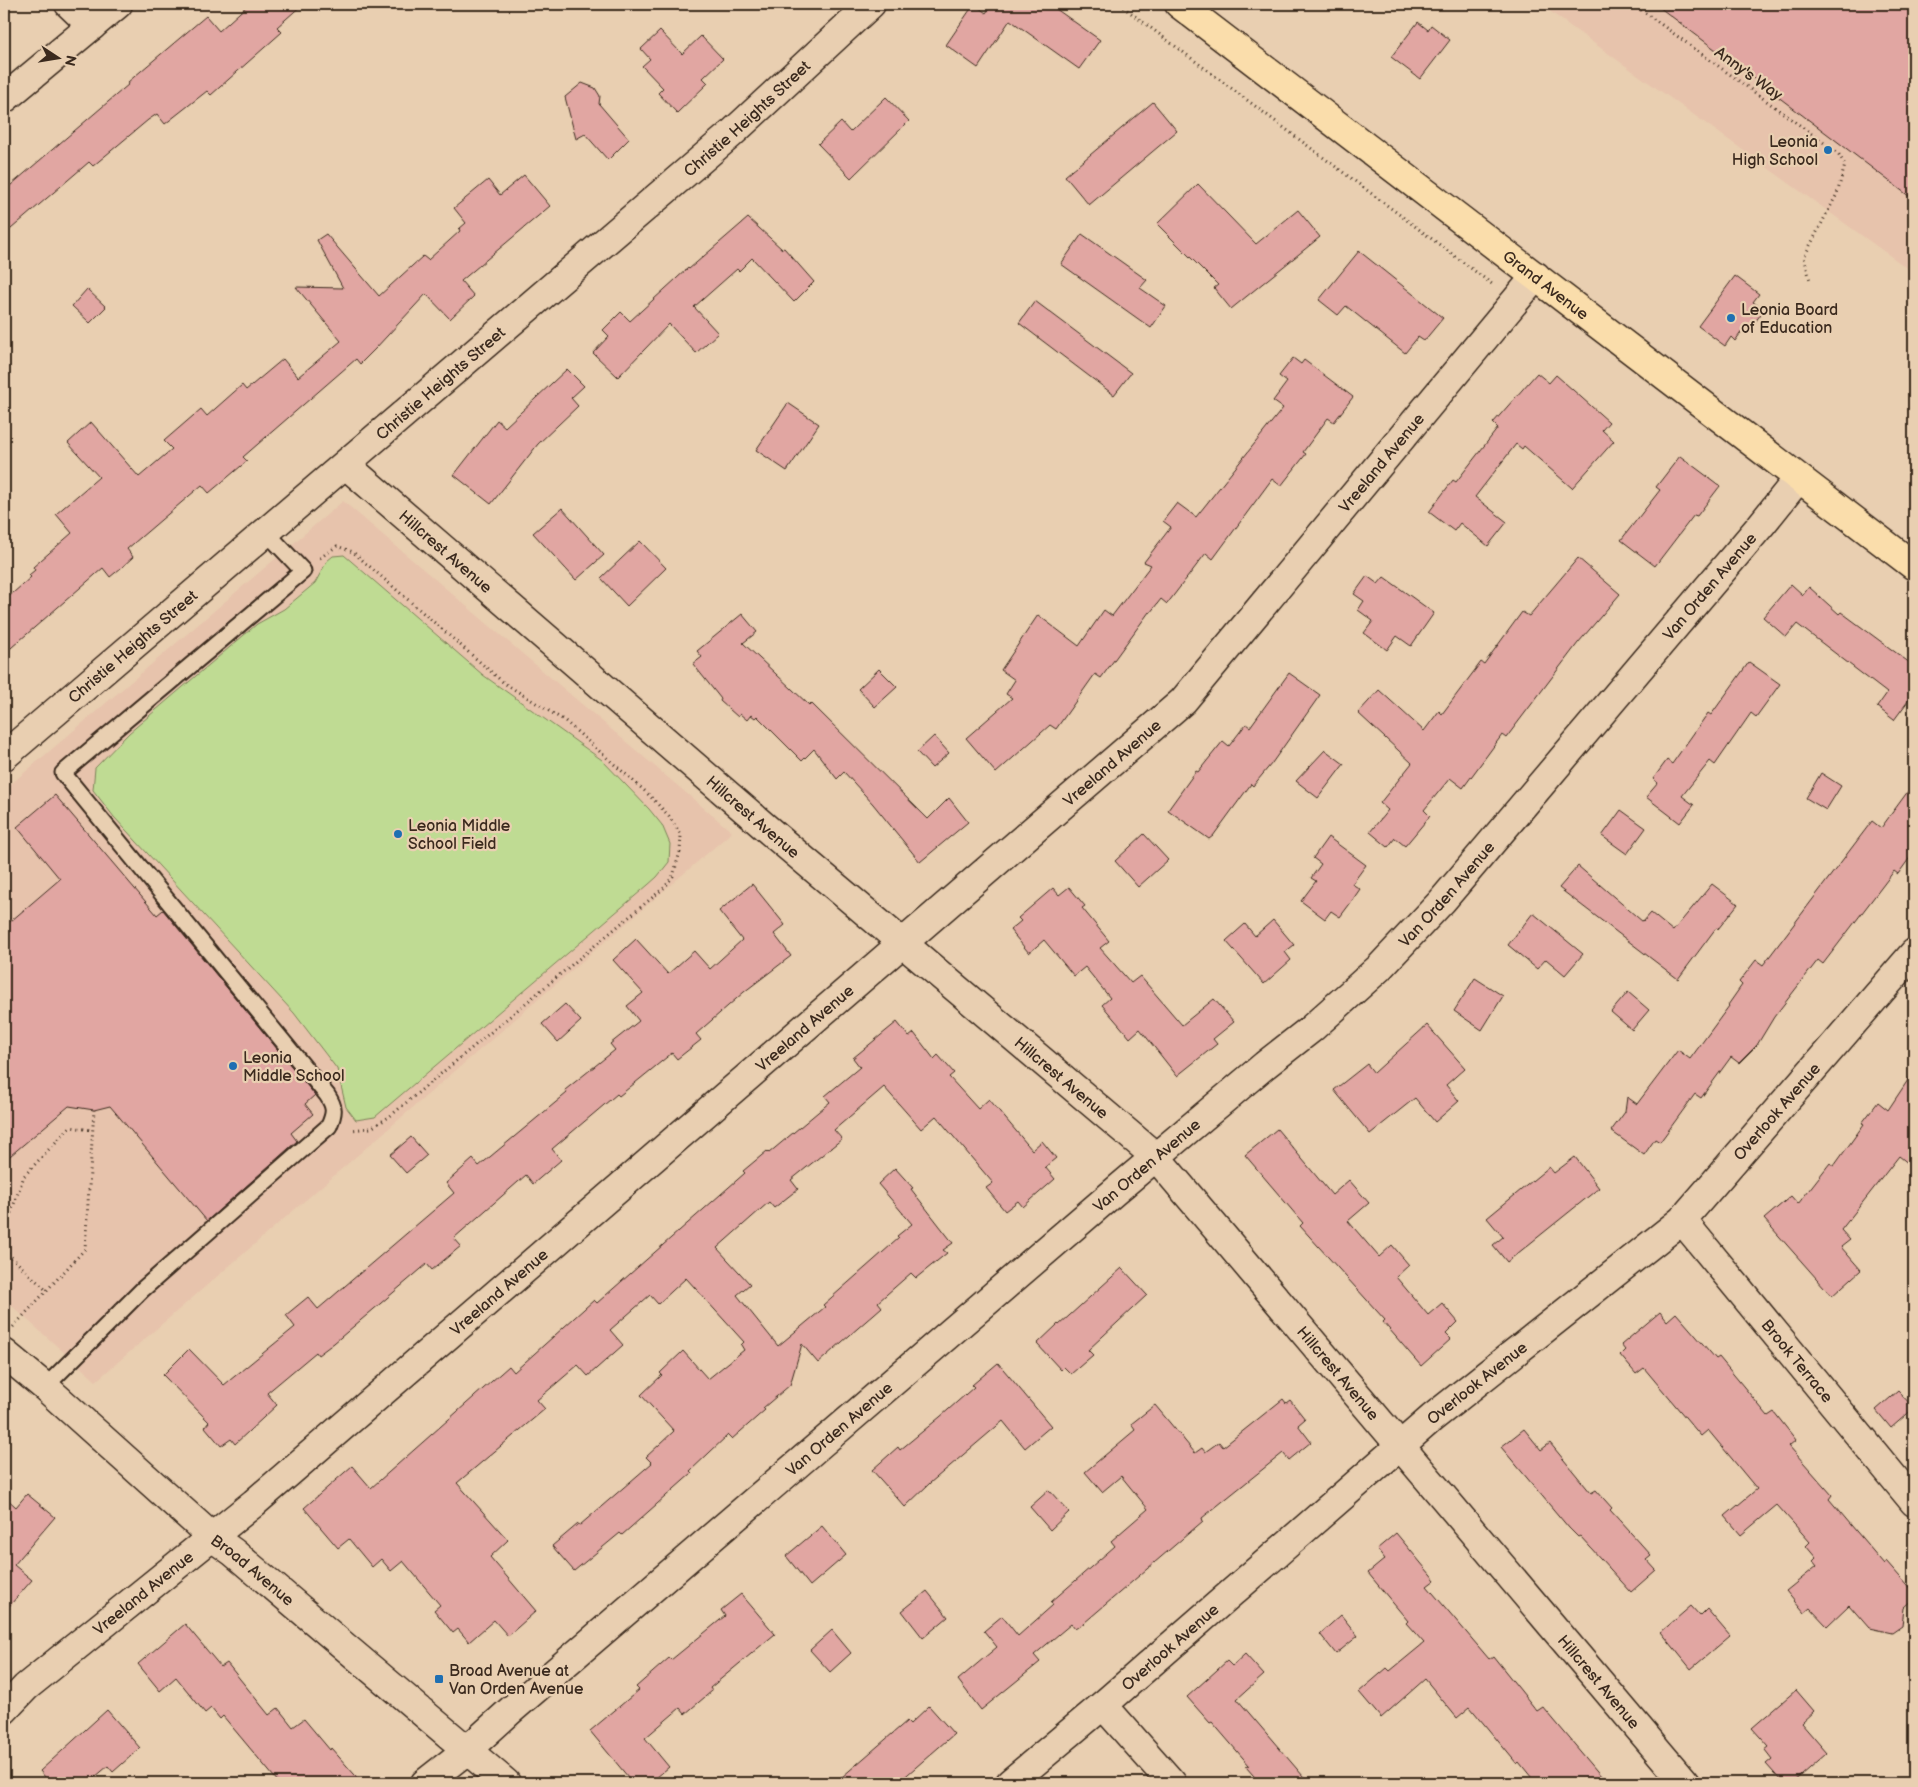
<svg xmlns="http://www.w3.org/2000/svg" width="1918" height="1787" font-family="'Balsamiq Sans',sans-serif">
  <rect width="100%" height="100%" fill="#e9cfb1"/>
  <filter id="ink" filterUnits="userSpaceOnUse"><feTurbulence type="fractalNoise" baseFrequency=".02" numOctaves="2"/><feDisplacementMap in="SourceGraphic" scale="10" xChannelSelector="R" yChannelSelector="G"/><feConvolveMatrix kernelMatrix="1 2 1 2 8 2 1 2 1" color-interpolation-filters="sRGB"/></filter>
  <g filter="url(#ink)">
    <!-- built -->
    <g fill="#e7c3ac">
      <polygon points="1540,4 1914,4 1914,273 1570,26"/>
      <polygon points="343,501 732,832 96,1381 4,1299 4,790"/>
    </g>
    <!-- green -->
    <polygon fill="#bfdb93" stroke="#7d8258" points="344,555 483,675 602,760 649,809 662,825 670,844 669,862 657,877 648,885 375,1117 356,1120 346,1107 337,1069 294,1013 114,817 93,790 95,768 129,733 257,624 284,609 315,583 327,561 333,556"/>
    <!-- building -->
    <g fill="#e1a6a2" stroke="#3b2a1e">
      <polygon points="249,4 303,4 277,27 282,32 211,95 207,91 165,124 157,114 148,120 93,166 89,162 4,235 4,191 129,84 128,82 206,16 219,31"/>
      <polygon points="974,4 986,13 991,6 987,4 1049,4 1100,40 1079,69 1010,20 978,68 946,45"/>
      <polygon points="1655,4 1914,4 1914,200 1830,136"/>
      <polygon points="1418,22 1428,30 1431,25 1450,40 1420,79 1391,57"/>
      <polygon points="660,31 682,54 701,36 723,59 703,78 708,83 677,113 658,93 663,88 642,66 650,59 641,49"/>
      <polygon points="582,83 595,88 600,96 599,104 629,139 608,160 585,134 576,139 565,97"/>
      <polygon points="886,97 909,121 851,178 818,144 841,122 850,132"/>
      <polygon points="1153,102 1177,131 1089,205 1065,176"/>
      <polygon points="524,175 550,206 461,281 474,296 450,319 426,294 375,349 360,364 356,359 243,457 247,461 209,493 202,485 127,549 133,557 121,568 110,577 103,568 4,654 4,601 31,577 29,575 35,570 33,567 72,533 56,514 99,477 68,443 91,422 139,477 172,449 164,441 201,409 207,416 242,385 246,390 283,359 298,377 341,341 296,287 343,288 317,240 326,234 379,296 423,256 428,260 460,231 459,229 466,223 454,208 488,180 500,195"/>
      <polygon points="1198,184 1256,244 1298,210 1320,237 1231,309 1214,288 1218,285 1157,224"/>
      <polygon points="748,218 782,249 784,248 814,282 794,302 752,258 739,271 737,269 694,307 718,333 696,353 669,324 618,377 593,353 609,336 603,330 621,312 630,321 688,268 689,269"/>
      <polygon points="1082,234 1147,280 1140,288 1166,306 1151,328 1061,264"/>
      <polygon points="1359,251 1443,318 1424,341 1418,337 1405,353 1346,306 1338,315 1319,300"/>
      <polygon points="1735,276 1759,294 1753,302 1764,310 1749,330 1745,327 1735,341 1731,337 1725,346 1698,326"/>
      <polygon points="87,289 106,307 90,323 72,306"/>
      <polygon points="1035,301 1131,373 1114,395 1019,323"/>
      <polygon points="1293,358 1301,364 1304,360 1353,397 1334,422 1328,418 1303,452 1306,454 1281,486 1272,479 1213,559 1206,553 1167,604 1161,599 1150,613 1149,612 1101,678 1095,674 1056,729 1050,725 996,773 966,738 1012,698 1006,694 1015,680 1001,670 1038,615 1079,646 1104,610 1112,616 1151,565 1144,562 1171,527 1163,521 1177,503 1196,517 1283,408 1273,401 1287,382 1279,376"/>
      <polygon points="567,369 584,386 571,398 578,406 538,444 491,504 454,475 497,420 505,427"/>
      <polygon points="1537,373 1549,383 1556,375 1573,390 1609,422 1602,430 1614,441 1572,488 1524,446 1522,449 1516,444 1475,497 1507,522 1488,546 1460,523 1454,531 1429,512 1453,480 1456,482 1498,428 1493,423"/>
      <polygon points="788,403 819,424 787,471 756,450"/>
      <polygon points="1680,456 1720,486 1697,516 1694,515 1655,566 1621,540 1660,490 1656,487"/>
      <polygon points="562,508 604,555 576,580 533,533"/>
      <polygon points="640,541 666,568 627,606 601,578"/>
      <polygon points="1578,558 1620,594 1578,643 1506,738 1502,735 1463,788 1450,778 1424,810 1430,816 1405,846 1395,838 1388,847 1370,832 1388,810 1380,803 1412,763 1358,713 1379,690 1424,731 1439,711 1442,714 1481,662 1484,664 1522,612 1529,616"/>
      <polygon points="1367,576 1378,584 1384,577 1434,613 1411,646 1397,636 1387,650 1364,633 1373,621 1358,610 1364,601 1354,594"/>
      <polygon points="1791,584 1803,595 1809,587 1839,614 1841,612 1914,666 1914,693 1894,720 1877,707 1887,693 1797,624 1786,637 1763,617"/>
      <polygon points="742,614 757,632 743,643 809,705 811,703 928,819 949,798 968,822 920,862 873,804 844,772 837,779 814,749 802,761 757,716 755,718 751,715 747,720 740,714 738,717 720,701 721,699 693,664 702,657 697,651"/>
      <polygon points="1749,662 1780,684 1756,717 1751,713 1715,765 1710,761 1682,796 1694,805 1680,823 1646,797 1658,783 1653,779 1667,760 1672,764 1708,713 1711,715"/>
      <polygon points="879,669 897,687 875,707 858,689"/>
      <polygon points="1289,673 1320,695 1272,763 1253,786 1251,784 1213,836 1209,839 1168,810 1196,771 1198,772 1223,741 1229,746 1246,724 1250,727"/>
      <polygon points="934,736 949,753 932,768 917,752"/>
      <polygon points="1325,750 1344,764 1318,798 1296,781"/>
      <polygon points="1821,773 1841,786 1826,810 1806,798"/>
      <polygon points="1914,783 1914,852 1898,874 1894,871 1823,964 1818,960 1774,1017 1757,1045 1739,1063 1731,1057 1701,1098 1695,1094 1660,1142 1655,1139 1644,1155 1611,1131 1625,1112 1627,1097 1637,1104 1678,1050 1690,1059 1729,1006 1728,1005 1742,985 1739,982 1756,960 1763,965 1872,821 1881,828"/>
      <polygon points="55,795 157,915 163,910 315,1095 305,1104 313,1114 291,1133 297,1141 207,1221 110,1106 94,1110 69,1106 4,1161 4,927 60,879 17,827"/>
      <polygon points="1621,810 1646,828 1627,854 1602,836"/>
      <polygon points="1144,834 1168,860 1138,887 1115,861"/>
      <polygon points="1328,837 1366,865 1352,884 1360,889 1349,905 1340,917 1331,911 1325,919 1301,901 1316,881 1311,878 1321,864 1313,858"/>
      <polygon points="1578,866 1643,922 1651,913 1673,931 1712,884 1738,904 1718,929 1716,928 1678,979 1559,888"/>
      <polygon points="752,884 785,925 774,934 791,956 744,992 696,1034 701,1040 677,1059 672,1053 619,1096 617,1094 552,1149 561,1160 533,1184 526,1175 454,1238 461,1246 432,1270 427,1264 334,1343 318,1355 316,1352 267,1393 277,1405 235,1444 231,1439 221,1446 205,1427 209,1422 163,1375 189,1349 224,1385 295,1327 286,1315 308,1297 318,1309 454,1193 446,1183 473,1159 479,1166 567,1093 565,1090 615,1050 610,1044 639,1021 627,1006 643,993 613,960 636,939 668,974 694,951 710,969 742,940 719,911"/>
      <polygon points="1069,887 1085,906 1082,908 1109,941 1100,948 1131,983 1140,976 1182,1025 1214,999 1234,1022 1213,1039 1217,1044 1177,1076 1140,1029 1130,1038 1120,1026 1102,1005 1110,998 1085,967 1074,976 1044,940 1029,953 1010,930 1021,921 1018,918 1053,888 1059,895"/>
      <polygon points="1533,913 1583,954 1565,975 1546,959 1537,969 1508,945"/>
      <polygon points="1273,920 1294,945 1285,952 1291,960 1264,984 1226,941 1245,924 1255,936"/>
      <polygon points="1475,978 1503,996 1482,1030 1454,1011"/>
      <polygon points="1628,992 1649,1010 1632,1030 1611,1012"/>
      <polygon points="565,1004 581,1021 558,1042 542,1024"/>
      <polygon points="897,1022 909,1037 914,1033 934,1059 938,1055 954,1073 949,1077 978,1109 989,1099 1032,1150 1042,1141 1056,1158 1045,1167 1055,1179 1023,1207 1018,1201 1005,1211 986,1188 993,1183 936,1116 921,1129 884,1087 834,1130 842,1139 791,1180 798,1189 774,1208 769,1202 717,1248 750,1284 737,1295 778,1346 825,1307 823,1305 899,1238 897,1236 912,1224 878,1184 895,1168 913,1188 911,1189 953,1243 943,1250 947,1253 916,1278 911,1273 878,1302 882,1307 818,1363 802,1344 790,1385 763,1408 765,1410 732,1439 728,1435 690,1471 692,1473 622,1535 620,1533 574,1571 552,1546 578,1524 580,1525 652,1463 646,1457 674,1431 641,1395 662,1375 660,1373 683,1351 708,1379 744,1350 741,1345 744,1342 686,1278 658,1304 650,1295 610,1330 623,1345 588,1376 578,1365 537,1400 545,1409 457,1483 508,1540 490,1557 536,1611 508,1636 494,1620 469,1642 458,1629 453,1633 434,1610 440,1605 403,1561 391,1571 381,1559 372,1567 349,1539 338,1548 304,1508 352,1466 371,1488 509,1366 514,1372 594,1300 597,1303 745,1173 743,1171 767,1151 769,1153 830,1102 825,1096 860,1067 853,1058"/>
      <polygon points="1427,1025 1465,1068 1446,1085 1459,1101 1435,1122 1415,1098 1370,1134 1334,1090 1367,1064 1374,1073"/>
      <polygon points="1914,1071 1914,1168 1899,1156 1841,1230 1850,1240 1841,1247 1861,1270 1832,1296 1764,1219 1791,1196 1798,1204 1830,1163 1834,1166 1864,1124 1862,1123 1878,1102 1888,1110"/>
      <polygon points="1277,1129 1332,1195 1349,1180 1369,1203 1348,1221 1379,1257 1392,1245 1409,1265 1396,1277 1428,1315 1442,1303 1458,1322 1446,1334 1451,1339 1421,1366 1383,1322 1385,1320 1300,1226 1303,1223 1245,1155"/>
      <polygon points="411,1137 427,1155 406,1173 390,1155"/>
      <polygon points="1575,1157 1599,1188 1507,1262 1493,1245 1503,1237 1487,1218 1549,1167 1554,1173"/>
      <polygon points="1122,1268 1147,1295 1088,1350 1093,1355 1071,1374 1064,1367 1061,1370 1037,1344 1058,1324 1059,1325"/>
      <polygon points="1660,1312 1667,1321 1676,1313 1716,1359 1719,1357 1768,1416 1774,1412 1796,1440 1789,1446 1832,1495 1829,1499 1884,1564 1886,1561 1914,1593 1914,1599 1904,1608 1902,1626 1892,1633 1869,1628 1849,1605 1827,1626 1810,1608 1804,1613 1786,1591 1817,1566 1813,1561 1816,1558 1806,1546 1810,1542 1777,1505 1741,1535 1725,1516 1757,1489 1708,1430 1701,1436 1644,1368 1636,1374 1620,1355 1625,1350 1621,1345"/>
      <polygon points="998,1363 1051,1426 1025,1448 1003,1421 930,1483 905,1507 872,1470 898,1447 900,1450 940,1417 974,1387 972,1385"/>
      <polygon points="1898,1391 1914,1408 1891,1428 1876,1410"/>
      <polygon points="1283,1399 1286,1403 1290,1400 1305,1419 1298,1425 1311,1442 1289,1460 1283,1453 1202,1518 1203,1521 1084,1623 1075,1629 1071,1624 1034,1655 1040,1662 981,1710 958,1680 997,1647 984,1631 1002,1616 1018,1636 1053,1605 1051,1602 1115,1546 1111,1541 1148,1509 1121,1476 1102,1492 1085,1472 1135,1430 1131,1424 1155,1405 1195,1453 1202,1448 1205,1452 1219,1442 1223,1447"/>
      <polygon points="1524,1429 1541,1450 1550,1443 1591,1493 1596,1490 1612,1508 1610,1510 1651,1555 1646,1559 1656,1570 1631,1592 1580,1536 1578,1537 1569,1528 1501,1447"/>
      <polygon points="1049,1490 1069,1512 1050,1530 1030,1507"/>
      <polygon points="27,1494 55,1517 14,1565 32,1580 4,1612 4,1496 16,1507"/>
      <polygon points="822,1526 846,1555 810,1586 786,1556"/>
      <polygon points="1396,1533 1435,1580 1427,1586 1489,1659 1493,1656 1537,1711 1543,1707 1607,1783 1536,1783 1519,1762 1517,1764 1470,1707 1457,1718 1425,1679 1381,1718 1359,1692 1387,1668 1390,1671 1424,1643 1406,1623 1408,1621 1368,1573 1385,1559 1377,1549"/>
      <polygon points="927,1591 948,1617 923,1638 902,1611"/>
      <polygon points="741,1594 775,1634 710,1688 712,1691 685,1714 680,1708 645,1738 669,1767 650,1783 633,1783 590,1731 639,1690 636,1687 669,1658 671,1660 725,1616 721,1610"/>
      <polygon points="1691,1606 1700,1616 1707,1609 1730,1636 1691,1669 1661,1632"/>
      <polygon points="1341,1615 1358,1636 1336,1654 1320,1634"/>
      <polygon points="185,1624 221,1667 227,1663 269,1715 278,1708 293,1727 304,1719 330,1750 331,1748 362,1783 279,1783 223,1716 220,1719 211,1708 205,1713 176,1677 160,1691 138,1664"/>
      <polygon points="832,1630 851,1653 830,1672 810,1650"/>
      <polygon points="1245,1654 1264,1675 1237,1699 1309,1783 1260,1783 1246,1767 1249,1765 1212,1722 1210,1723 1187,1697 1227,1661 1232,1666"/>
      <polygon points="1796,1690 1814,1711 1801,1723 1827,1753 1793,1783 1783,1783 1766,1764 1772,1759 1765,1750 1769,1747 1752,1728"/>
      <polygon points="929,1706 954,1734 900,1781 896,1776 887,1783 835,1783 907,1721 910,1724"/>
      <polygon points="107,1710 140,1748 113,1772 108,1766 88,1783 50,1783 40,1771"/>
    </g>
    <g fill="none" stroke-linecap="round" stroke-linejoin="round">
      <!-- service casing -->
      <g stroke="#3b2a1e" stroke-width="19">
        <path id="service" d="M45 1387 143 1289 329 1126C335 1112 335 1107 327 1095L63 773 303 571 267 533"/>
      </g>
      <!-- minor casing -->
      <g stroke="#3b2a1e" stroke-width="31">
        <g id="minor">
          <polyline points="69,4 92,26"/>
          <polyline points="4,99 118,4"/>
          <path id="s1" d="M346 465 765 827 1156 1157 1685 1783"/>
          <path id="s2" d="M4 756 731 134 871 4"/>
          <path id="s3" d="M1682 1220 1914 1502"/>
          <polyline points="1103,1705 1172,1783"/>
          <path id="s4" d="M4 1710 26 1687 254 1503 1183 701 1536 276"/>
          <path id="s5" d="M425 1783 467 1750 510 1711 1120 1187 1265 1065 1311 1029 1379 968 1442 901 1761 525 1798 479"/>
          <path id="s6" d="M1010 1783 1103 1705 1432 1418 1682 1220 1914 953"/>
        </g>
      </g>
      <!-- tertiary casing -->
      <g stroke="#3b2a1e" stroke-width="31">
        <g id="tertiary">
          <path id="s7" d="M4 1353 45 1387 212 1537 233 1552 506 1783"/>
        </g>
      </g>
      <!-- primary casing -->
      <g stroke="#3b2a1e" stroke-width="31">
        <g id="primary">
          <path id="s8" d="M1179 4 1914 566"/>
        </g>
      </g>
      <!-- path -->
      <g stroke="#3b2a1e" stroke-width="3" stroke-dasharray="1 4" stroke-linecap="butt">
        <polyline points="1119,4 1492,284"/>
        <polyline points="1633,4 1838,153 1845,165 1837,194 1804,257 1810,280"/>
        <polyline points="320,558 337,546 353,552 504,683 565,721 647,793 669,816 681,835 680,852 673,876 665,887 389,1117 371,1128 351,1130"/>
        <polyline points="4,915 10,922"/>
        <polyline points="4,1232 24,1176 70,1127 92,1130"/>
        <polyline points="4,1250 47,1291"/>
        <polyline points="13,1327 85,1249 94,1110"/>
      </g>
      <!-- service -->
      <use href="#service" stroke="#e9cfb1" stroke-width="15"/>
      <!-- minor -->
      <use href="#minor" stroke="#e9cfb1" stroke-width="28"/>
      <!-- tertiary -->
      <use href="#tertiary" stroke="#e9cfb1" stroke-width="28"/>
      <!-- primary -->
      <use href="#primary" stroke="#faddab" stroke-width="28"/>
    </g>
  </g>
  <!-- markers -->
  <g fill="#1f6fb2" stroke="#e9cfb1" stroke-width="2">
    <circle cx="1828" cy="150" r="5"/>
    <circle cx="1731" cy="318" r="5"/>
    <circle cx="398" cy="834" r="5"/>
    <circle cx="233" cy="1066" r="5"/>
    <rect x="434" y="1674" width="10" height="10" rx="2.5"/>
  </g>
  <g text-anchor="middle" stroke-width="4.5" stroke-linejoin="round" paint-order="stroke">
    <!-- street labels -->
    <g font-size="16" fill="#3b2a1e" stroke="#e9cfb1">
      <text transform="translate(1749 73) rotate(36)" y="6">Anny's Way</text>
      <text dy="6" stroke="none"><textPath href="#s2" startOffset="979">Christie Heights Street</textPath></text>
      <text dy="6" stroke="none"><textPath href="#s8" startOffset="462">Grand Avenue</textPath></text>
      <text dy="6" stroke="none"><textPath href="#s2" startOffset="574">Christie Heights Street</textPath></text>
      <text dy="6" stroke="none"><textPath href="#s4" startOffset="1862">Vreeland Avenue</textPath></text>
      <text dy="6" stroke="none"><textPath href="#s1" startOffset="132">Hillcrest Avenue</textPath></text>
      <text dy="6" stroke="none"><textPath href="#s5" startOffset="1760">Van Orden Avenue</textPath></text>
      <text dy="6" stroke="none"><textPath href="#s2" startOffset="169">Christie Heights Street</textPath></text>
      <text dy="6" stroke="none"><textPath href="#s4" startOffset="1458">Vreeland Avenue</textPath></text>
      <text dy="6" stroke="none"><textPath href="#s1" startOffset="538">Hillcrest Avenue</textPath></text>
      <text dy="6" stroke="none"><textPath href="#s5" startOffset="1355">Van Orden Avenue</textPath></text>
      <text dy="6" stroke="none"><textPath href="#s4" startOffset="1052">Vreeland Avenue</textPath></text>
      <text dy="6" stroke="none"><textPath href="#s1" startOffset="942">Hillcrest Avenue</textPath></text>
      <text dy="6" stroke="none"><textPath href="#s6" startOffset="1021">Overlook Avenue</textPath></text>
      <text dy="6" stroke="none"><textPath href="#s5" startOffset="950">Van Orden Avenue</textPath></text>
      <text dy="6" stroke="none"><textPath href="#s4" startOffset="648">Vreeland Avenue</textPath></text>
      <text dy="6" stroke="none"><textPath href="#s3" startOffset="182">Brook Terrace</textPath></text>
      <text dy="6" stroke="none"><textPath href="#s1" startOffset="1348">Hillcrest Avenue</textPath></text>
      <text dy="6" stroke="none"><textPath href="#s6" startOffset="615">Overlook Avenue</textPath></text>
      <text dy="6" stroke="none"><textPath href="#s5" startOffset="545">Van Orden Avenue</textPath></text>
      <text dy="6" stroke="none"><textPath href="#s7" startOffset="330">Broad Avenue</textPath></text>
      <text dy="6" stroke="none"><textPath href="#s4" startOffset="182">Vreeland Avenue</textPath></text>
      <text dy="6" stroke="none"><textPath href="#s6" startOffset="210">Overlook Avenue</textPath></text>
      <text dy="6" stroke="none"><textPath href="#s1" startOffset="1752">Hillcrest Avenue</textPath></text>
    </g>
    <!-- poi labels -->
    <g font-size="16" fill="#3b2a1e" stroke="#e9cfb1" text-anchor="start">
      <text x="1818" y="147" text-anchor="end">Leonia<tspan x="1818" dy="18">High School</tspan></text>
      <text x="1741" y="315">Leonia Board<tspan x="1741" dy="18">of Education</tspan></text>
      <text x="408" y="831">Leonia Middle<tspan x="408" dy="18">School Field</tspan></text>
      <text x="243" y="1063">Leonia<tspan x="243" dy="18">Middle School</tspan></text>
      <text x="449" y="1676">Broad Avenue at<tspan x="449" dy="18">Van Orden Avenue</tspan></text>
    </g>
  </g>
  <!-- margin -->
  <rect width="1918" height="1787" fill="none" stroke="#e9cfb1" stroke-width="20"/>
  <rect x="10" y="10" width="1898" height="1767" fill="none" stroke="#3b2a1e" stroke-width="2" filter="url(#ink)"/>
  <!-- north arrow -->
  <g transform="translate(58 58) rotate(102)" stroke="#e9cfb1" stroke-width="4" paint-order="stroke">
  <path d="M0-4L9 19L0 12L-9 19Z" fill="#3b2a1e"/>
  <text y="-8" font-size="14" font-weight="bold" text-anchor="middle" fill="#3b2a1e">N</text>
  </g>
</svg>
